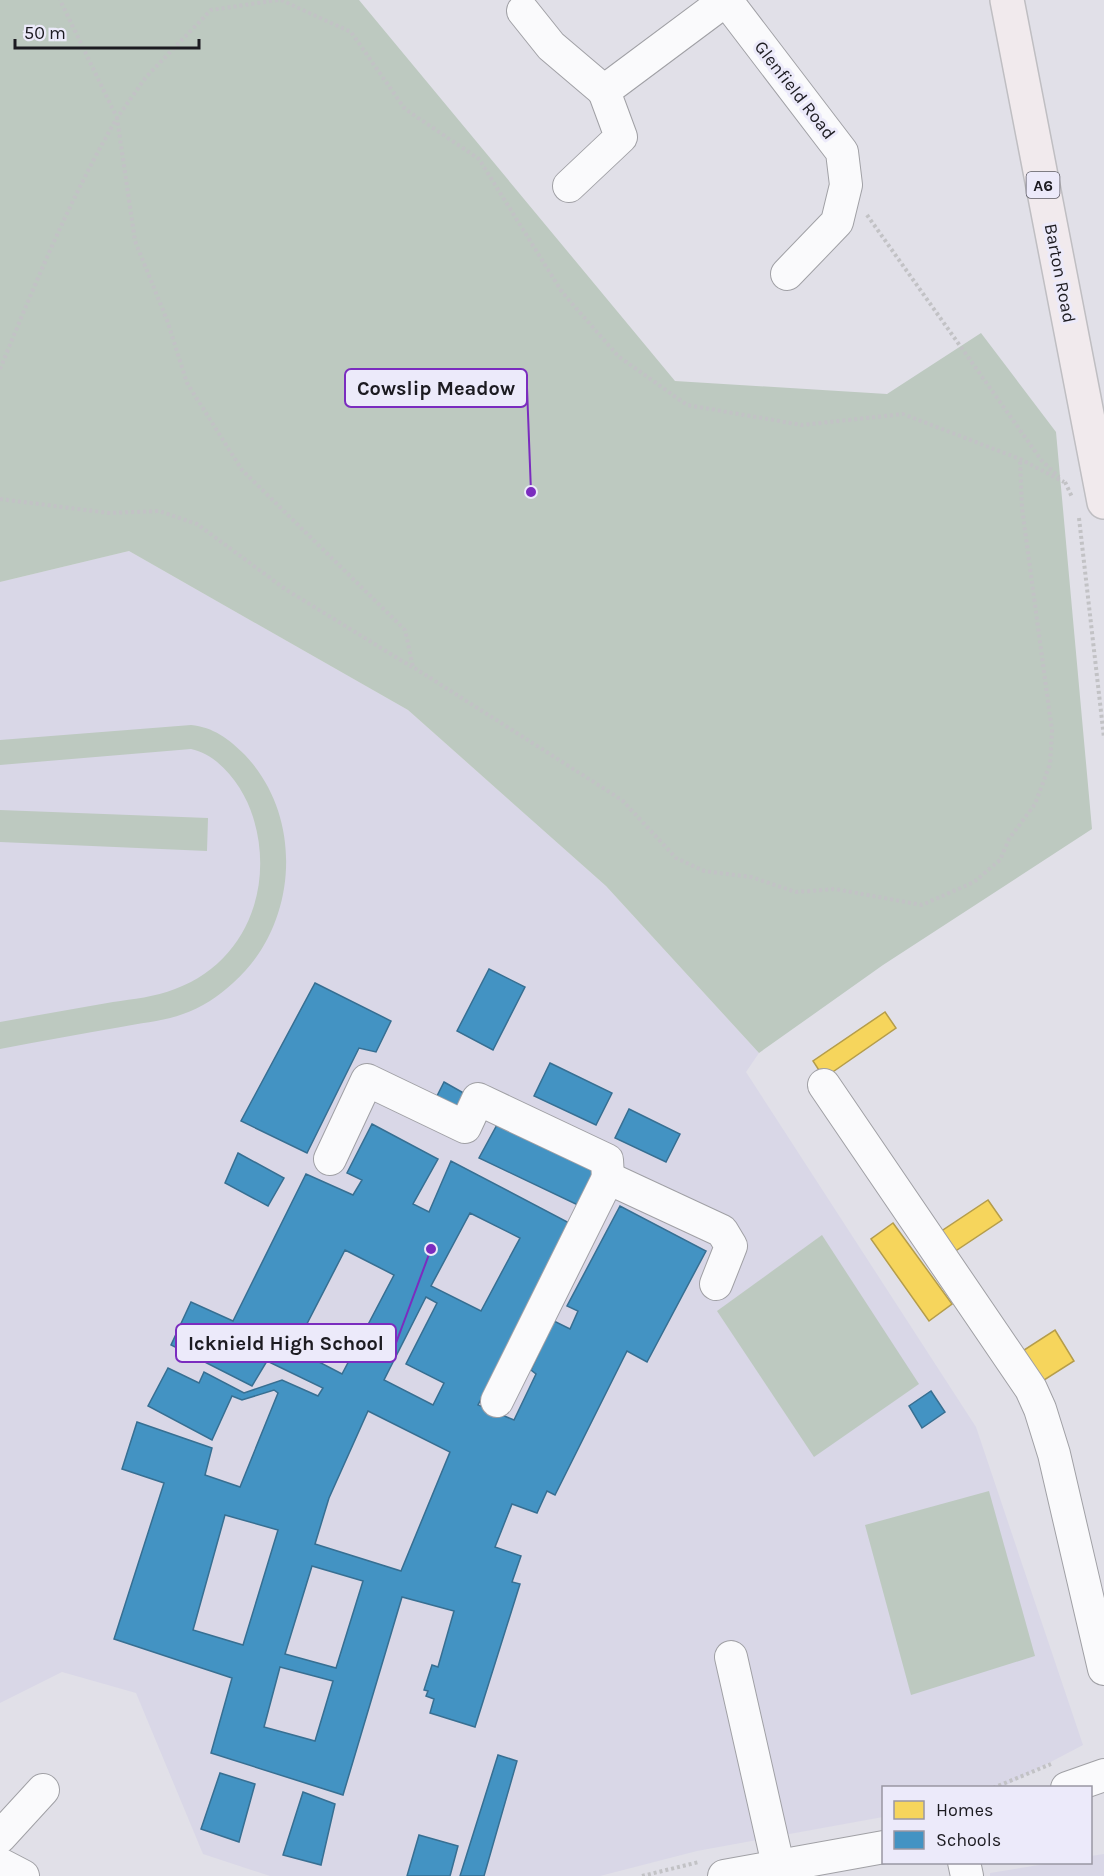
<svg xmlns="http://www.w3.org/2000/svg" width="1104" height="1876" font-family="Karla,sans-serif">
  <rect width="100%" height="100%" fill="#e1e0e8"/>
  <!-- built -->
  <g fill="#d9d7e7">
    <polygon points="129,551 408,710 606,886 759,1053 746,1072 976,1427 1083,1745 1003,1787 884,1788 883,1817 697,1851 600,1876 270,1876 203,1854 136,1693 62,1672 0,1703 0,582"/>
    <polygon points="1104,1854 1104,1876 990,1876 990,1873 1051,1863 1090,1862 1091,1856"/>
  </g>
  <!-- green -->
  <g fill="#bdc9c0">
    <polygon points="0,0 359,0 675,381 887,394 981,333 1056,432 1092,829 883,965 759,1053 606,886 408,710 129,551 0,582"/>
    <path d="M191 725C213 727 229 739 245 755 305 818 298 926 233 983 219 996 201 1008 183 1014 164 1021 141 1023 121 1027 81 1034 40 1041 0 1049V1022C38 1015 75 1009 113 1002 133 999 155 997 175 989 246 963 275 887 253 817 245 790 221 755 191 749L0 765V740Z"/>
    <polygon points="0,810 208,818 207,851 0,842"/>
    <polygon points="822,1235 919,1384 814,1457 717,1311"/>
    <polygon points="989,1491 1035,1656 911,1695 865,1525"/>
  </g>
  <!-- homes -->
  <g fill="#f6d55c" stroke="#b59d4a" stroke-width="1.5">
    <polygon points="885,1012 896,1028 824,1078 813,1061"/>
    <polygon points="988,1200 1002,1220 954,1252 940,1232"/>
    <polygon points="893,1223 952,1304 929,1321 871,1239"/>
    <polygon points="1055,1330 1074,1361 1041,1382 1021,1352"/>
  </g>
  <!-- schools -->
  <g fill="#4393c3" stroke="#376f92" stroke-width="1.5" fill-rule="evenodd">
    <polygon points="489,969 525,987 493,1050 457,1031"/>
    <polygon points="315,983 391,1021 376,1052 359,1048 307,1153 241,1121"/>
    <polygon points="550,1063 612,1093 596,1125 534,1096"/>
    <polygon points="444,1082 469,1096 462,1109 437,1096"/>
    <polygon points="629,1109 680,1134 666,1162 615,1138"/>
    <polygon points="498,1123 597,1170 580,1206 479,1158"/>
    <path d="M372 1124 438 1159 413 1204 429 1212 451 1161 575 1226 478 1405 514 1420 536 1374 531 1370 554 1321 570 1329 578 1311 567 1306 620 1206 706 1251 647 1362 627 1351 555 1495 547 1491 537 1513 512 1504 495 1547 521 1556 512 1582 520 1584 475 1727 430 1713 434 1699 426 1696 428 1691 424 1690 432 1665 438 1667 454 1611 402 1597 343 1795 211 1753 232 1678 114 1639 164 1483 122 1469 137 1422 212 1448 205 1475 240 1487 278 1393 274 1390 242 1400 232 1396 212 1440 148 1406 168 1368 199 1383 204 1372 244 1393 282 1380 318 1396 323 1388 267 1361 252 1386 171 1345 191 1302 233 1321 306 1174 353 1195 362 1180 347 1173ZM470 1213 520 1238 481 1311 431 1286ZM345 1250 394 1275 342 1374 294 1349ZM426 1297 437 1303 406 1364 444 1383 433 1405 384 1380ZM368 1411 450 1452 401 1571 315 1544 329 1498ZM225 1515 278 1530 243 1645 193 1630ZM312 1566 363 1581 336 1668 285 1654ZM280 1667 333 1681 315 1741 264 1727Z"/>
    <polygon points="238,1153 284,1178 268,1206 225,1183"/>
    <polygon points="931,1391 945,1412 922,1428 909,1406"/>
    <polygon points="498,1755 517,1761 484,1876 460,1876"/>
    <polygon points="220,1773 255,1784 239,1842 201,1829"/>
    <polygon points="303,1792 335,1804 321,1865 283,1855"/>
    <polygon points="419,1835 458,1846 450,1876 407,1876"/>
  </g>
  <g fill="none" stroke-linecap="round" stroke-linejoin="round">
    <!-- minor casing -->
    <g stroke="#a0a0a5" stroke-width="34">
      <g id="minor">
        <polyline points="726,0 842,152 846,185 837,222 787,274"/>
        <polyline points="523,11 551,46 604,91"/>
        <polyline points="569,186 621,137 604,91 726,0"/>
        <polyline points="824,1085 1031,1389 1040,1409 1054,1454 1104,1669"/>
        <polyline points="330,1159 367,1080 465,1127 478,1099 607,1160 608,1178"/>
        <polyline points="497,1401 608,1178 722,1231 731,1246 716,1284"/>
        <polyline points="731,1657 778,1865"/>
        <polyline points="1067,1788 1104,1775"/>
        <polyline points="0,1837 43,1790"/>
        <polyline points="964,1862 967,1876"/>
        <polyline points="0,1864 23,1876"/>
        <polyline points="724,1876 884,1847"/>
      </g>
    </g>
    <!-- highway casing -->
    <g stroke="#bfbec2" stroke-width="36">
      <polyline id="highway" points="1007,0 1104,502"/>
    </g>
    <!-- path -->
    <g stroke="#c2c2c5" stroke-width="4" stroke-dasharray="3 3" stroke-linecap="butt">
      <polyline points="278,0 211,10 146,77 117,118 135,241 167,320 187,383 242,470 405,630 413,667 622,800 676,858 704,871 751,877 796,892 835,889 922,905 974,882 1000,860 1009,839 1035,804 1050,764 1052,731 1022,508 1020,459"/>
      <polyline points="281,0 351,32 405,109 479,159 562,292 618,356 687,405 802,425 903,414 1020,459 1064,482"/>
      <polyline points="867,215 1042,461 1059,477"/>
      <path d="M0 369C35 284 70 198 117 118L60 0"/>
      <polyline points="1065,482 1072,497"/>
      <polyline points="0,499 109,513 159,511 197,524 285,589 412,667"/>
      <polyline points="1079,518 1104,738"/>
      <polyline points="993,1788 1051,1764"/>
      <polyline points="642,1876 699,1862"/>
    </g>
    <!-- minor -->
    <use href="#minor" stroke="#fafafc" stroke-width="32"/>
    <!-- highway -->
    <use href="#highway" stroke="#f1eaed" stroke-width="33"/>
  </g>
  <g text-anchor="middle" stroke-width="6" stroke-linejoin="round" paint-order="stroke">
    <!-- shield labels -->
    <rect fill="#eceafa" stroke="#5a5962" stroke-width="1.5" x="1026.5" y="172" width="33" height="26" rx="4.5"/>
    <g font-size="16" font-weight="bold" fill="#1c1b21">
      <text x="1043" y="191">A6</text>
    </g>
    <!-- street labels -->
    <g font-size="18" fill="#1c1b21" stroke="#eceafa">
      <text transform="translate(795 90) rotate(52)" y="6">Glenfield Road</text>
      <text transform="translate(1060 273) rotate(79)" y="6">Barton Road</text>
    </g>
  </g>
  <!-- callouts -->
  <path fill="none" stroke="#7b2cbf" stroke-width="2" d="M531 492L527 388M431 1249L396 1343"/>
  <g fill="#7b2cbf" stroke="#eceafa" stroke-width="2">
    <circle cx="531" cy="492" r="6"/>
    <circle cx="431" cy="1249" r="6"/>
  </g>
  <g fill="#eceafa" stroke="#7b2cbf" stroke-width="2">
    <rect x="345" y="369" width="182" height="38" rx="6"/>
    <rect x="176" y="1324" width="220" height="38" rx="6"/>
  </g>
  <g font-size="20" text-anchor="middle" font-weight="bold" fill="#1c1b21">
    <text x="436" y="395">Cowslip Meadow</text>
    <text x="286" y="1350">Icknield High School</text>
  </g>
  <!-- legend -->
  <rect x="882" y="1786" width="210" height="78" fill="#eceafa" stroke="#9997a3" stroke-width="1.5"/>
  <rect x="894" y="1801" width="30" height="18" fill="#f6d55c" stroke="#9997a3" stroke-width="1.5"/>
  <text x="936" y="1816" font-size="18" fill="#1c1b21">Homes</text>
  <rect x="894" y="1831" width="30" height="18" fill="#4393c3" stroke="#9997a3" stroke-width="1.5"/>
  <text x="936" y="1846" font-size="18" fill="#1c1b21">Schools</text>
  <!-- scale -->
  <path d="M15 39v9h184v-9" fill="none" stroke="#1c1b21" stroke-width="3"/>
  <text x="24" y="39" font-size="18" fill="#1c1b21" stroke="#eceafa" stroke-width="4.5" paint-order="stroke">50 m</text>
</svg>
